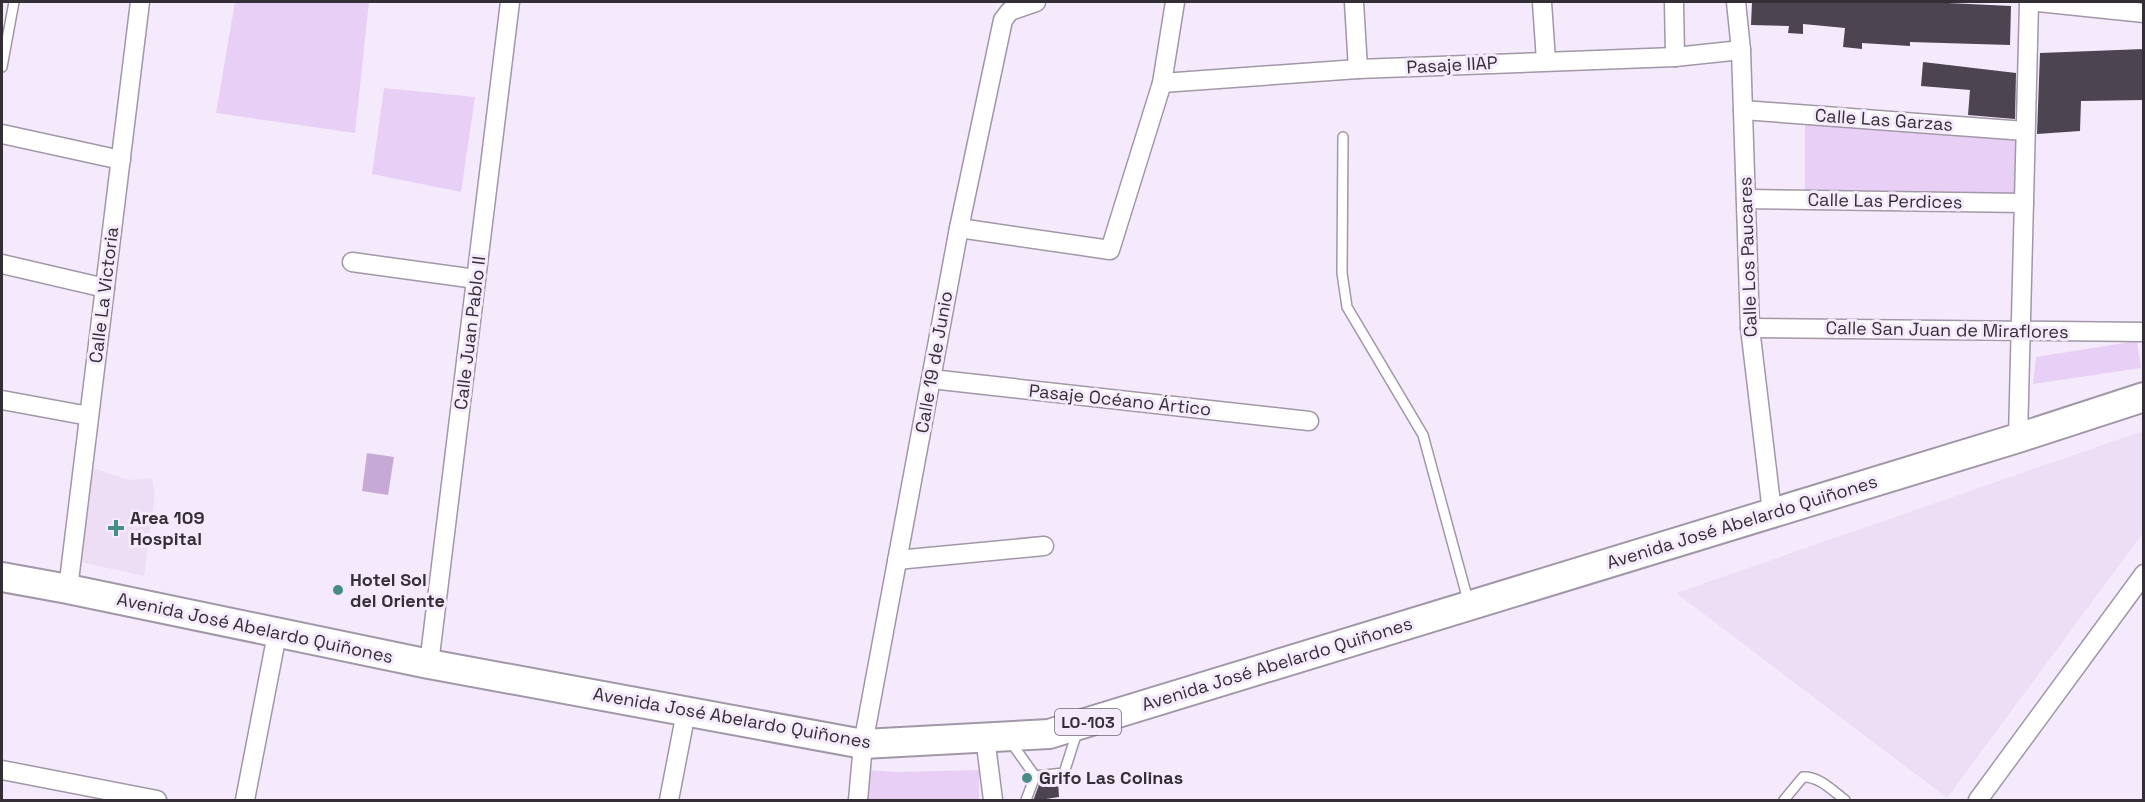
<svg xmlns="http://www.w3.org/2000/svg" width="2145" height="802" font-family="'Space Grotesk',sans-serif">
  <rect width="100%" height="100%" fill="#f5eafb"/>
  <!-- built -->
  <g fill="#eddef6">
    <polygon points="2143,431 2143,533 1947,798 1676,593"/>
    <polygon points="91,467 129,480 152,478 155,495 144,576 76,561"/>
  </g>
  <!-- green -->
  <g fill="#e8cff6">
    <polygon points="235,2 369,2 355,133 216,113"/>
    <polygon points="384,88 475,97 461,192 372,174"/>
    <polygon points="1805,119 2019,134 2017,203 1805,193"/>
    <polygon points="2137,341 2141,368 2033,384 2036,357"/>
    <polygon points="854,769 897,772 979,770 979,800 853,800"/>
  </g>
  <!-- water -->
  <polygon fill="#c6aad5" points="367,453 394,457 388,495 362,491"/>
  <!-- building -->
  <g fill="#4d4452">
    <polygon points="1752,2 1927,2 2011,6 2010,45 1910,42 1910,46 1862,43 1862,49 1843,47 1845,28 1803,24 1803,34 1788,33 1789,26 1751,25"/>
    <polygon points="2144,49 2144,100 2081,101 2080,131 2037,134 2040,53"/>
    <polygon points="1923,62 2016,73 2015,119 1968,115 1970,90 1921,86"/>
    <polygon points="1058,780 1059,797 1033,801 1040,782"/>
  </g>
  <g fill="none" stroke-linecap="round" stroke-linejoin="round">
    <!-- lane casing -->
    <g stroke="#a197a7" stroke-width="12">
      <g id="lane">
        <polyline points="2,67 14,2"/>
        <polyline points="1343,137 1342,273 1347,307 1423,435 1469,604"/>
        <polyline points="1010,741 1035,776 1064,773 1078,729"/>
        <polyline points="1026,800 1035,776"/>
        <path d="M1784 800 1803 777C1819 776 1833 791 1845 800"/>
      </g>
    </g>
    <!-- street casing -->
    <g stroke="#a197a7" stroke-width="21">
      <g id="street">
        <polyline points="1354,2 1358,69"/>
        <polyline points="1542,2 1546,61"/>
        <polyline points="1674,2 1675,57"/>
        <polyline points="1736,2 1741,50 1750,328 1772,512"/>
        <polyline points="2038,2 2144,13"/>
        <polyline points="1162,83 1358,69 1675,57 1741,50"/>
        <polyline points="1743,110 2025,131"/>
        <polyline points="2,134 121,160"/>
        <polyline points="1746,199 2024,203"/>
        <polyline points="959,228 1110,250 1162,83 1175,2"/>
        <polyline points="352,262 476,279"/>
        <polyline points="2,264 105,288"/>
        <polyline points="1750,328 2144,332"/>
        <polyline points="931,379 1309,421"/>
        <polyline points="2,400 89,416"/>
        <polyline points="2018,438 2029,2"/>
        <polyline points="897,560 1044,546"/>
        <polyline points="68,589 140,2"/>
        <polyline points="429,664 510,2"/>
        <polyline points="985,737 993,800"/>
        <polyline points="2,770 157,800"/>
        <polyline points="245,800 277,634"/>
        <polyline points="669,800 686,712"/>
        <polyline points="858,800 863,744 959,228 1003,20 1010,11 1036,2"/>
        <polyline points="1978,800 2144,574"/>
      </g>
    </g>
    <!-- primary casing -->
    <g stroke="#a197a7" stroke-width="32">
      <polyline id="primary" points="2,577 68,589 429,664 863,744 1049,734 2018,438 2144,397"/>
    </g>
    <!-- lane -->
    <use href="#lane" stroke="#fff" stroke-width="9"/>
    <!-- street -->
    <use href="#street" stroke="#fff" stroke-width="18"/>
    <!-- primary -->
    <use href="#primary" stroke="#fff" stroke-width="28"/>
  </g>
  <!-- markers -->
  <g fill="#478d86" stroke="#f5eafb" stroke-width="2">
    <path d="M113 519h6v6h6v6h-6v6h-6v-6h-6v-6h6z"/>
    <circle cx="338" cy="590" r="6"/>
    <circle cx="1027" cy="778" r="6"/>
  </g>
  <g text-anchor="middle" stroke-width="6" stroke-linejoin="round" paint-order="stroke">
    <!-- shield labels -->
    <rect fill="#f5eafb" stroke="#6e6771" stroke-width="1.5" x="1055" y="709" width="66" height="26" rx="4.5"/>
    <g font-size="16" font-weight="bold" fill="#342f36">
      <text x="1088" y="728">LO-103</text>
    </g>
    <!-- street labels -->
    <g font-size="18" fill="#342f36" stroke="#f5eafb">
      <text transform="translate(1452 65) rotate(-3)" y="6">Pasaje IIAP</text>
      <text transform="translate(1884 120) rotate(4)" y="6">Calle Las Garzas</text>
      <text transform="translate(1885 201) rotate(1)" y="6">Calle Las Perdices</text>
      <text transform="translate(1748 257) rotate(-92)" y="6">Calle Los Paucares</text>
      <text transform="translate(104 295) rotate(-83)" y="6">Calle La Victoria</text>
      <text transform="translate(1947 330) rotate(1)" y="6">Calle San Juan de Miraflores</text>
      <text transform="translate(470 333) rotate(-83)" y="6">Calle Juan Pablo II</text>
      <text transform="translate(934 362) rotate(-80)" y="6">Calle 19 de Junio</text>
      <text transform="translate(1120 400) rotate(6)" y="6">Pasaje Océano Ártico</text>
      <text transform="translate(1742 522) rotate(-17)" y="6">Avenida José Abelardo Quiñones</text>
      <text transform="translate(255 628) rotate(12)" y="6">Avenida José Abelardo Quiñones</text>
      <text transform="translate(1277 664) rotate(-17)" y="6">Avenida José Abelardo Quiñones</text>
      <text transform="translate(732 718) rotate(10)" y="6">Avenida José Abelardo Quiñones</text>
    </g>
    <!-- poi labels -->
    <g font-size="18" font-weight="bold" fill="#342f36" stroke="#f5eafb" text-anchor="start">
      <text x="130" y="524">Area 109<tspan x="130" dy="21">Hospital</tspan></text>
      <text x="350" y="586">Hotel Sol<tspan x="350" dy="21">del Oriente</tspan></text>
      <text x="1039" y="784">Grifo Las Colinas</text>
    </g>
  </g>
  <!-- border -->
  <rect width="2145" height="802" fill="none" stroke="#342f36" stroke-width="6"/>
</svg>
